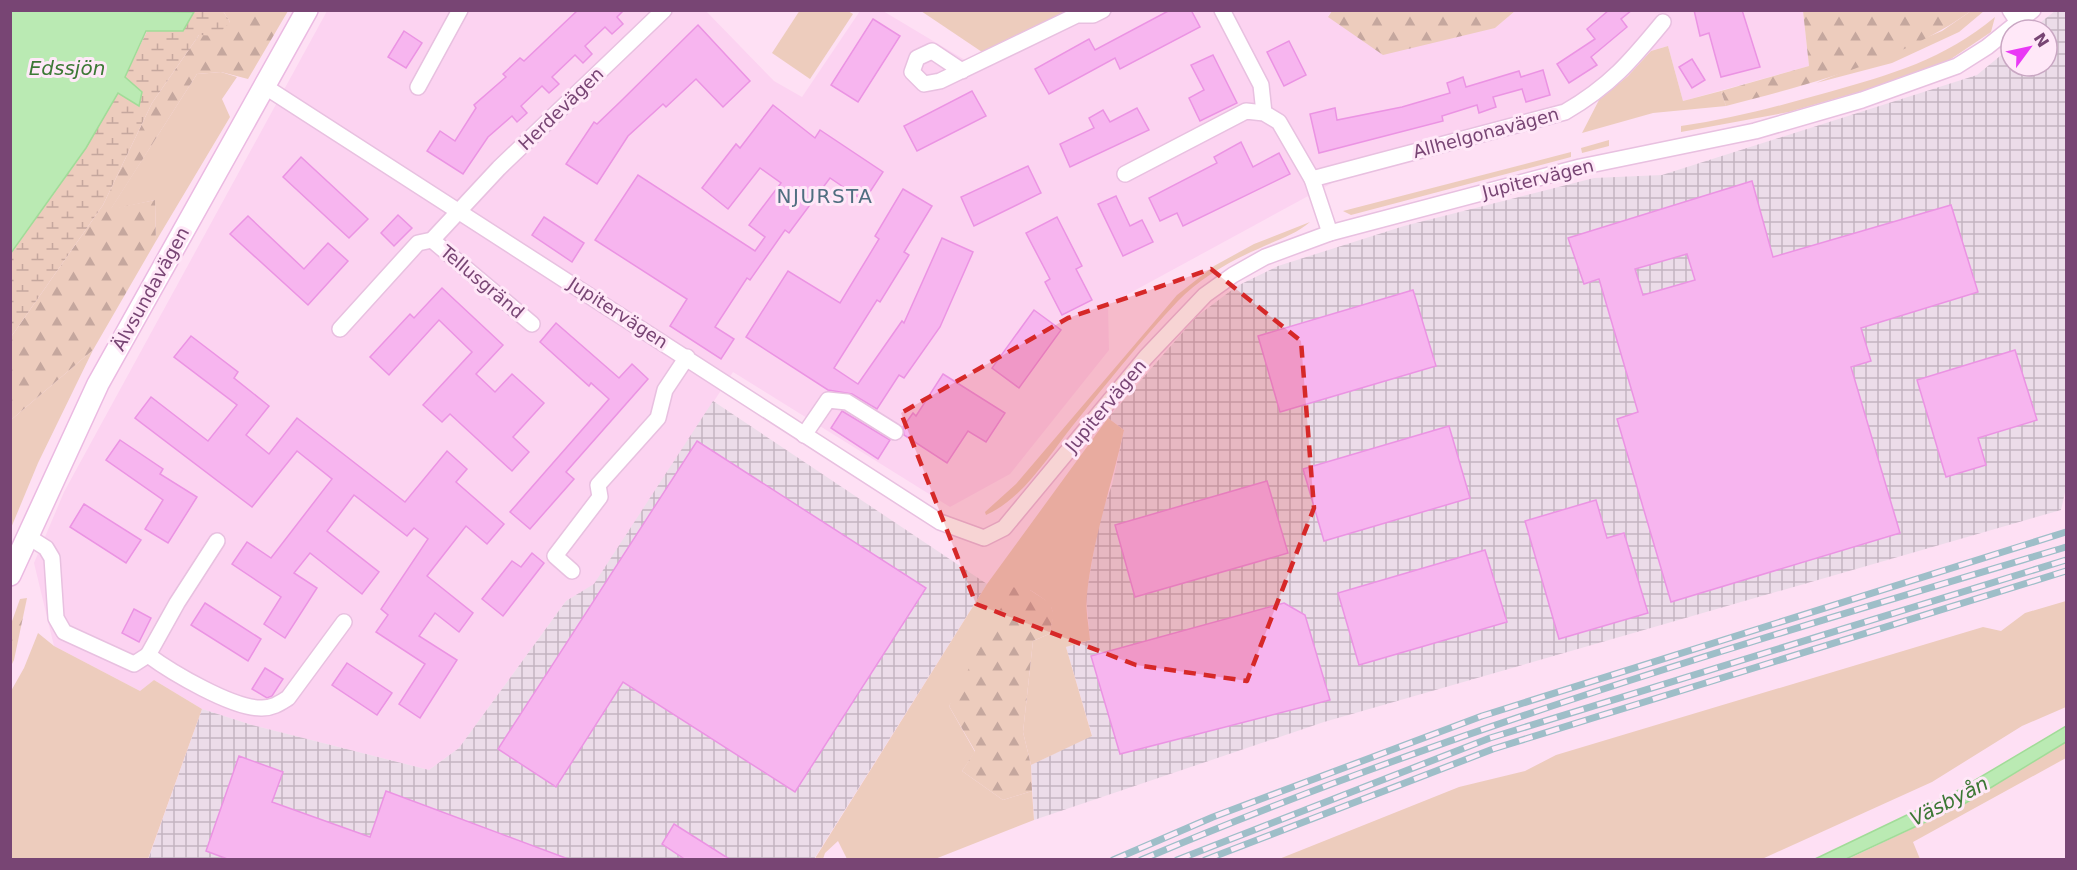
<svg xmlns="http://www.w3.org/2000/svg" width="2077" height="870" font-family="'DejaVu Sans',sans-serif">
  <defs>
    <pattern id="industrial-grid" width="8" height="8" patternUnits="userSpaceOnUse" patternTransform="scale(1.5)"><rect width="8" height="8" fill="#ecdce9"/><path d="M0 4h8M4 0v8" fill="none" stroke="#c4b4c1"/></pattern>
    <pattern id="forest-firs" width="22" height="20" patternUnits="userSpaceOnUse" patternTransform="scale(1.5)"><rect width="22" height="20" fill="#edccbd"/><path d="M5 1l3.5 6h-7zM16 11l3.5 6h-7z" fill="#c5a79e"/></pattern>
    <pattern id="wetland-marsh" width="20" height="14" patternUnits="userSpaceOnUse" patternTransform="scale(1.5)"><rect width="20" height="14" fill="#edccbd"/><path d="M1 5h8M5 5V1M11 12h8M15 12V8" fill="none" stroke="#c5a79e"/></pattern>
  </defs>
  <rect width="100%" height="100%" fill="#fee0f4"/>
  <!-- residential -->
  <polygon fill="#fcd3f1" points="327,11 706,11 774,81 802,97 860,11 883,11 965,60 1068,11 1332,11 1328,16 1495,28 1515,11 1803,11 1809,66 1683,101 1668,46 1651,51 1628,76 1599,100 1567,117 1334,182 1108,305 1109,350 1010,474 950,507 733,372 594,585 566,601 459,748 429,770 252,725 202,709 154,680 140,691 54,646 34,563 64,492"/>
  <!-- industrial -->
  <g fill="url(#industrial-grid)">
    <polygon points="2055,11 2066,11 2066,488 2061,510 1324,722 1034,820 1031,765 1092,735 1066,647 1090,640 1086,596 1099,520 1112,485 1124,430 1108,418 1196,317 1237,286 1278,266 1404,226 1594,178 1662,175 1977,75 2011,47 2011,66 2047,66 2047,30 2031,30"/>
    <polygon points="713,401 987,584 814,859 148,860 202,709 252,725 429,770 459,748 566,601 594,584"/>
  </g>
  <!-- grass -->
  <g fill="#edccbd">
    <polygon points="800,10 848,11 853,14 810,79 772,53"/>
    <polygon points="921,11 1067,11 982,52"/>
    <polygon points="1971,11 1984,11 1959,32 1892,63 1816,83 1942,31"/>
    <path d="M1995 17 1991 32 1945 63 1890 83 1789 112 1681 132V126C1731 119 1779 106 1829 92 1890 75 1945 59 1995 17Z"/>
    <polygon points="1668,46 1683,101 1721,91 1726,106 1653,113 1582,133 1599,100 1628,76 1651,51"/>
    <polygon points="221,72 237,77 222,99 230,117 156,241 155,200 110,210 197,74"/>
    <polygon points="1609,140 1609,146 1582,153 1581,148"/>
    <polygon points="1571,152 1571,157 1351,215 1343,211"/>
    <path d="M1310 222C1295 235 1276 240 1258 249 1230 261 1199 279 1178 301 1141 340 1108 382 1074 424 1049 455 1024 498 986 515L985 512 1016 484 1177 295 1214 266 1254 244Z"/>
    <polygon points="93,350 38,463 11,528 11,420"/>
    <path d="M1108 418 1124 430C1112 485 1093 537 1087 594 1085 609 1089 626 1090 640L1066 647 1092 736 1031 765 1023 732 1033 641 1049 634C1057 606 1053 605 1030 590L949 706 975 752 962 771 1003 800 1032 791 1034 820 935 859H847L838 841 825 853 823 859 814 860 987 584Z"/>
    <polygon points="2066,601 2066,707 2022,726 1932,782 1762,859 1279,859 1459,787 1525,771 1556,755 1983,627 2001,631 2025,613"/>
    <polygon points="38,633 54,646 140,691 154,680 202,709 148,859 11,859 11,691 24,668"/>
    <polygon points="2066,742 2066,758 1913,842 1920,859 1846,860 1964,804"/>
  </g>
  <!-- forest -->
  <g fill="url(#forest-firs)">
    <polygon points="223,11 288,11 248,79 221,72 197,74 111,209 155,200 156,241 93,350 11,420 11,337 103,205 152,103 199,35 230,22"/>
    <polygon points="1332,11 1332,10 1515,11 1495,28 1383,55 1328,17"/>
    <path d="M1803 11V10L1971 11C1903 60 1808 85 1726 106L1721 91 1809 66Z"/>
    <polygon points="1012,587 1030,590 1050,603 1054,615 1049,634 1033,641 1023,732 1031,765 1032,791 1003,800 962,771 975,751 949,706"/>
    <polygon points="27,598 14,660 11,666 11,624 20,599"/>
  </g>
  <!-- wetland -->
  <polygon fill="url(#wetland-marsh)" points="193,11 223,11 230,22 217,36 199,35 152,103 103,205 11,337 11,253 86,148 118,92 139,105 142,92 125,77 147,31 183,31"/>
  <!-- water -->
  <g fill="#baeab3" stroke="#a1dc98" stroke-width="1.5">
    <polygon points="11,10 194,12 183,31 146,31 125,77 142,92 139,106 118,93 86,148 11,253"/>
    <polygon points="2066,726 2066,742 1964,804 1846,859 1815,859 1957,791"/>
  </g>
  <!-- building -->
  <g fill="#f7b5ef" stroke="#eb93e3" stroke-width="1.5" fill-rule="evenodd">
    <polygon points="578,10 624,10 617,17 623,24 612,34 605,27 585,46 592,54 583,63 575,55 552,77 559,84 549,93 542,86 521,106 527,113 517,122 512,116 488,137 463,174 427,151 440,131 455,141 476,108 474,105 506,77 503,74 520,58 524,61"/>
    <polygon points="1170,10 1191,10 1200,27 1120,69 1115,58 1049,94 1035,69 1089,39 1095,50"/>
    <polygon points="1609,10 1632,10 1621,19 1627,27 1591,57 1597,65 1569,83 1557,64 1595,39 1587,29"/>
    <polygon points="1694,10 1742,10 1760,67 1721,77 1709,33 1700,36"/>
    <polygon points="873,19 900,36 858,102 831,85"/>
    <polygon points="698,25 750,81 723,107 696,79 666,107 663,104 628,136 597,184 566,164 594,122 597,124 620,102"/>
    <polygon points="404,31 422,43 406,68 388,57"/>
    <polygon points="1289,41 1306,75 1284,86 1267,52"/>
    <polygon points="1213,55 1237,103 1200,121 1189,98 1204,90 1191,65"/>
    <polygon points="1692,59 1705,80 1692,88 1679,67"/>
    <polygon points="1543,70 1550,95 1526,102 1522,89 1493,97 1496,107 1479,113 1477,105 1442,116 1443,121 1319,153 1310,114 1335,108 1337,120 1402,107 1450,93 1447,83 1463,77 1466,87 1519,71 1521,77"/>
    <polygon points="972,91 986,116 917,151 904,126"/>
    <polygon points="773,105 815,138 820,130 883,172 864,201 830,178 789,233 785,230 750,280 747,278 715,327 734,339 721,359 670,326 687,299 595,240 638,175 755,251 765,237 749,225 781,183 760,168 728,209 702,188 736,144 740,148"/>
    <polygon points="1137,108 1149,130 1070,167 1060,144 1094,128 1089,118 1103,110 1110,122"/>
    <polygon points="1241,142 1253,167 1279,153 1290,174 1183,226 1177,213 1160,221 1149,198 1217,163 1214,157"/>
    <polygon points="301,157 368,219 349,238 283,177"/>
    <polygon points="1028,166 1041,193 974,226 961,197"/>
    <path d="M1752 181 1773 257 1951 205 1978 292 1861 328 1871 361 1851 367 1900 533 1671 602 1617 419 1638 412 1599 279 1584 284 1568 238ZM1687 254 1695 280 1643 295 1635 269Z"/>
    <polygon points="903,189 932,206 904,252 909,255 880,302 877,300 834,368 858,384 902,321 904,323 942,238 973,252 940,327 904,378 899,375 877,409 852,394 828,390 746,337 788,271 840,303 879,239 875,236"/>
    <polygon points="1116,196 1130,226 1142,220 1153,242 1123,256 1098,204"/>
    <polygon points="398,215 412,228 394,246 381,233"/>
    <polygon points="248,216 304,269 328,243 348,261 308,305 230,234"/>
    <polygon points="544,217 584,243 572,262 532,235"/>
    <polygon points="1057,217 1082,266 1076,269 1092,300 1062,315 1045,282 1050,279 1026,233"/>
    <polygon points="442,288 503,345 476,374 495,392 512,374 544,403 513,437 529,452 512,471 450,414 442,422 423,405 472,352 439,320 389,375 370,357 410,314 414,318"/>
    <polygon points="1413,290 1436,366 1280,412 1258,336"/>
    <polygon points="1034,310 1061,330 1019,388 992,368"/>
    <polygon points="556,323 619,378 632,364 648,379 566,472 574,479 530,529 510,512 609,399 591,383 589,386 540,342"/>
    <polygon points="191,336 238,372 234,378 269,406 246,435 269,454 297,418 405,502 447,451 467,469 456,482 504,524 487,544 466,526 427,576 473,613 459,632 435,613 419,636 457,660 420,718 399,704 425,664 376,632 388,615 381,609 428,539 414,528 407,536 354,495 327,531 379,572 362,594 310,553 294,573 317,588 285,638 264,624 281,597 232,564 247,542 271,558 332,479 297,451 252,507 135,418 151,397 208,441 237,405 174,357"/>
    <polygon points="2015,350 2037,420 1978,438 1986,465 1946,477 1917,380"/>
    <polygon points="943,374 1005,413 986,442 968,431 947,463 904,435 903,427 913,413 916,416"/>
    <polygon points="842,411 890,440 878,459 831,428"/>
    <polygon points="1449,426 1470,498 1324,541 1303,469"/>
    <polygon points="120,440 163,469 160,474 197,497 168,543 145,529 163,500 106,460"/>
    <polygon points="697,441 926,588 795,792 623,682 556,787 498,749"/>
    <polygon points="1267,481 1288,553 1135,597 1115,525"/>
    <polygon points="1596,500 1607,538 1624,533 1648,613 1559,639 1525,521"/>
    <polygon points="84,504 141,540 126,563 70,527"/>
    <polygon points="1485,550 1507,622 1359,665 1338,593"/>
    <polygon points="532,553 544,563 503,616 482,599 512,561 521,567"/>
    <polygon points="205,603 261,639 248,661 191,625"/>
    <polygon points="1284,603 1305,615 1330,700 1120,754 1091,656"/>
    <polygon points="134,609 151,618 139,642 122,633"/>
    <polygon points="347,663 392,693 377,715 332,685"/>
    <polygon points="265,668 283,679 272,696 267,698 252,689"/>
    <polygon points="239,756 283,772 272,802 370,837 386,791 571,860 230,860 206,851"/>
    <polygon points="674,824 731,860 686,860 662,844"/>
  </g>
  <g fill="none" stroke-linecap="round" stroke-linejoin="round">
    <!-- street casing -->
    <g stroke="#e8c0e0" stroke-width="18">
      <g id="street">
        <polyline points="1222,10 1261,85 1264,113"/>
        <polyline points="2010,10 2019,24"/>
        <polyline points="962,71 932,51 917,58 912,72 924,84 940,81 1077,15 1093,15 1103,10"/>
        <polyline points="264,86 940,522 984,538 1004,528 1146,357 1205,295 1233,275 1265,257 1330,233 1580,167 1755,131 1862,100 1957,66 1987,47 2033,10"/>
        <polyline points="418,87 460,10"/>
        <polyline points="1125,174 1246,111 1264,113 1279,122 1312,179 1330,233"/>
        <path d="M1312 179 1565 112C1610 86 1631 61 1663 22"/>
        <polyline points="432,240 532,324"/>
        <polyline points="340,329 418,243 432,240 499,168 664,10"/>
        <polyline points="804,435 828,400 847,402 895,432"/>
        <path d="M27 536 46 548 52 558 56 618 64 632 134 664 148 655C171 672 233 709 262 708 273 708 280 703 288 698L344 622"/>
        <polyline points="572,571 555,556 600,497 598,485 658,418 665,390 687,357"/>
        <polyline points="148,655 177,603 217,541"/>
      </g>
    </g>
    <!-- secondary casing -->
    <g stroke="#ebbae2" stroke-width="24">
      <polyline id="secondary" points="10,575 98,384 307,10"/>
    </g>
    <!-- street -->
    <use href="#street" stroke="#fff" stroke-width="15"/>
    <!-- secondary -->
    <use href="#secondary" stroke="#fff" stroke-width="21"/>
    <!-- rail casing -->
    <g stroke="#9ebec8" stroke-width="7">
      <g id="rail">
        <polyline points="1113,860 1213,817 1482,716 2066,532"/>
        <path d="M1141 860C1441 732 1755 640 2066 547"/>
        <polyline points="1177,860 1490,738 2066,560"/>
        <polyline points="1205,860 1493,749 2066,571"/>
      </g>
    </g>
    <!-- rail -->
    <use href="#rail" stroke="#ffe8f8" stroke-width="4.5" stroke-dasharray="14" stroke-linecap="butt"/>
  </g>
  <!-- marked area -->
  <path fill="#d62828" fill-opacity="0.2" stroke="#d62828" stroke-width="4.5" stroke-dasharray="12 8" stroke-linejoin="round" d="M1211 269 1301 341 1314 508 1247 681 1136 665 976 604 901 413 1068 318Z"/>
  <g text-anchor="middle" stroke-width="6" stroke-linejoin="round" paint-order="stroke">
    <!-- street labels -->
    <g font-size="18" fill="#784574" stroke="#ffe8f8">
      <text transform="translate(561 109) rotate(-44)" y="6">Herdevägen</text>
      <text transform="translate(1486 133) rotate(-15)" y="6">Allhelgonavägen</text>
      <text transform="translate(1538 179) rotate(-14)" y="6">Jupitervägen</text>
      <text transform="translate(482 282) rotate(40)" y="6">Tellusgränd</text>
      <text transform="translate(151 289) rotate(-61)" y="6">Älvsundavägen</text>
      <text transform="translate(618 313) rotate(33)" y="6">Jupitervägen</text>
      <text transform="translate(1106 406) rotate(-50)" y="6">Jupitervägen</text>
    </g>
    <!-- water labels -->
    <g font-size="20" font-style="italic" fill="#3c7835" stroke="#ffe8f8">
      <text x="67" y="75">Edssjön</text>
      <text transform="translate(1949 801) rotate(-27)" y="7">Väsbyån</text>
    </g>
    <!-- neighbourhood labels -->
    <g font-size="20" letter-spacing="1.5" fill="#4f6e80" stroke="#ffe8f8">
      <text x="825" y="203">NJURSTA</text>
    </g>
  </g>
  <!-- border -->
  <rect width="2077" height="870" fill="none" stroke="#784574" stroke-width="24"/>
  <!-- north arrow -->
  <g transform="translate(2029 48) rotate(57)"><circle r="28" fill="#ffe8f8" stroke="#c9a7c3" stroke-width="1.5"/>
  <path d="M0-4.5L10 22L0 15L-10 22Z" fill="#e938f5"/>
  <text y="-9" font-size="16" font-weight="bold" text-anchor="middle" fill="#784574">N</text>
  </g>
</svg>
